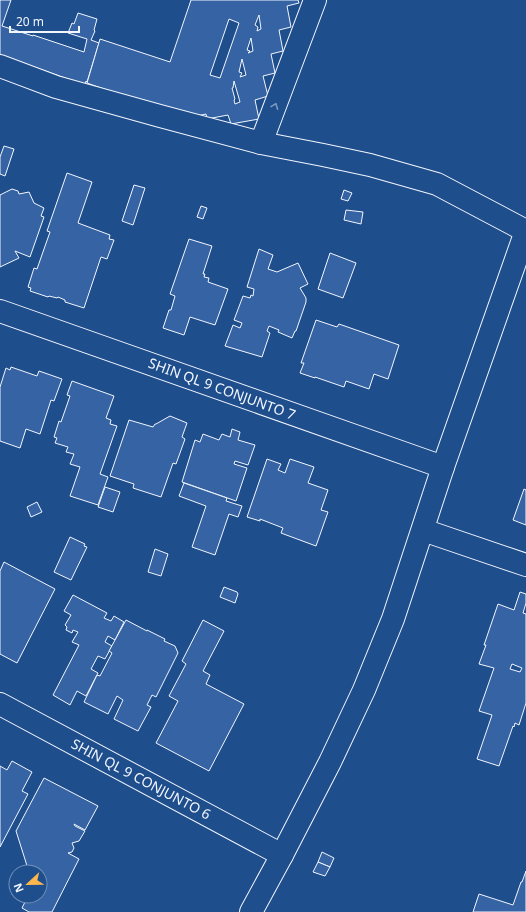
<svg xmlns="http://www.w3.org/2000/svg" width="526" height="912" font-family="'Noto Sans',sans-serif">
  <rect width="100%" height="100%" fill="#1f4e8c"/>
  <!-- building -->
  <g fill="#3563a3" stroke="#f2f6ff" fill-rule="evenodd">
    <polygon points="0,0 11,0 2,26 33,36 33,35 84,52 87,39 68,33 72,23 74,24 78,13 97,19 94,30 95,31 91,40 99,43 87,82 86,81 85,85 0,55"/>
    <path d="M191 0H298L299 3 287 6 291 27 279 30 283 51 271 54 275 73 263 76 268 96 255 100 259 119 231 124 228 115 207 119 206 114 183 119 148 105 87 83 100 39 170 62ZM259 15 261 29 257 31 258 27 255 25ZM229 19 239 23 220 78 210 75ZM251 38 253 51 248 53 250 51 247 50ZM242 59 246 75 240 77 242 73 239 72ZM234 81 240 102 235 104 234 100 235 99 232 88H233Z"/>
    <polygon points="4,146 14,149 5,176 0,174 0,157"/>
    <polygon points="67,173 92,182 78,223 110,235 109,239 114,240 107,259 101,257 84,308 65,302 65,300 58,297 57,298 49,296 48,297 30,291 31,288 28,287 34,268 37,269 50,232 47,231"/>
    <polygon points="134,185 145,188 133,225 122,221"/>
    <polygon points="12,189 18,191 19,194 29,192 34,203 44,208 41,216 44,217 30,257 15,251 19,258 0,267 0,195"/>
    <polygon points="344,190 352,193 348,201 341,199"/>
    <polygon points="201,206 207,208 203,219 197,217"/>
    <polygon points="346,210 363,212 361,224 344,220"/>
    <polygon points="189,239 212,246 203,274 205,274 204,277 209,278 208,282 228,289 215,325 190,317 184,335 163,328 169,310 171,310 175,296 170,294"/>
    <polygon points="259,249 273,255 268,269 277,272 298,263 308,284 300,288 306,298 306,302 296,331 295,331 292,338 278,332 279,330 269,326 267,331 270,333 262,357 225,346 233,325 240,328 242,323 234,320 243,296 250,298 251,295 253,296 254,289 247,287"/>
    <polygon points="330,253 356,263 343,298 318,289"/>
    <polygon points="316,320 337,327 339,324 399,345 388,379 374,374 369,389 346,381 344,387 315,377 315,378 300,373 304,363 301,363"/>
    <polygon points="11,367 37,376 39,371 62,379 54,401 51,400 40,434 26,429 20,448 0,441 0,387 6,368 10,370"/>
    <polygon points="72,381 114,396 106,418 111,420 110,424 117,426 100,474 108,477 98,505 70,496 80,467 70,464 74,454 66,452 68,447 55,443 57,438 54,437 59,421 61,422 70,396 67,395"/>
    <polygon points="170,416 187,423 182,437 185,439 176,464 173,463 161,497 133,488 134,484 110,476 129,420 153,427 155,424 156,424"/>
    <polygon points="232,429 240,432 238,440 255,445 248,465 235,461 234,464 247,468 236,501 182,482 195,440 200,442 203,434 219,440 222,434 230,437"/>
    <polygon points="267,459 281,464 278,470 285,473 290,459 314,467 308,483 328,490 321,510 328,512 316,546 281,533 283,528 260,519 260,521 247,517"/>
    <polygon points="184,483 227,498 226,501 242,506 238,517 229,514 215,555 192,547 206,506 179,496"/>
    <polygon points="105,487 120,492 113,512 98,507"/>
    <polygon points="524,489 526,490 526,525 513,520"/>
    <polygon points="37,502 42,512 31,517 27,507"/>
    <polygon points="70,537 85,544 84,546 87,547 71,580 54,572"/>
    <polygon points="155,549 168,554 161,576 148,572"/>
    <polygon points="4,562 55,589 17,663 0,654 0,571"/>
    <polygon points="224,587 237,592 238,594 235,603 220,597"/>
    <path d="M520 592 526 594V603L523 613 526 614V703L519 725 515 723 514 727 513 726 499 766 477 759 491 718 492 715 479 711 494 668 479 664 486 645H484L498 604 514 610ZM512 664 522 668 520 672 510 669Z"/>
    <polygon points="73,595 107,613 104,618 111,621 114,616 124,622 115,640 108,636 105,642 112,646 105,659 98,656 91,669 98,673 86,696 77,691 70,705 53,695 79,645 72,642 78,632 73,630 72,633 66,630 67,627 65,625 71,615 64,611"/>
    <polygon points="126,620 147,631 147,630 165,639 164,641 175,646 178,653 156,697 152,695 147,705 151,707 138,731 114,719 123,700 117,696 108,714 84,702 97,675 100,676 112,653 109,651"/>
    <polygon points="203,620 224,631 203,671 210,675 206,684 244,704 209,771 156,743 178,701 169,696 186,664 182,661"/>
    <polygon points="12,761 32,772 22,791 28,794 0,847 0,766 7,770"/>
    <polygon points="44,778 98,806 85,830 74,824 75,826 85,831 79,841 72,843 74,848 72,852 68,853 79,859 52,912 29,912 22,908 28,896 40,896 40,872 29,872 16,831"/>
    <polygon points="322,852 334,858 330,867 318,862"/>
    <polygon points="318,862 330,867 325,876 313,872"/>
    <polygon points="526,871 526,912 473,912 479,894 513,905 521,882 522,882"/>
  </g>
  <g fill="none" stroke-linecap="round" stroke-linejoin="round">
    <!-- minor casing -->
    <g stroke="#f2f6ff" stroke-width="24">
      <g id="minor">
        <polyline points="0,66 56,87 160,116 261,143 323,155 370,165 437,184 526,231"/>
        <polyline points="261,143 315,0"/>
        <polyline points="0,311 443,467"/>
        <polyline points="423,530 526,565"/>
        <polyline points="0,704 282,855"/>
        <polyline points="251,912 282,855 330,762 364,690 393,619 443,467 526,231"/>
      </g>
    </g>
    <!-- minor -->
    <use href="#minor" stroke="#1f4e8c" stroke-width="22"/>
  </g>
  <!-- one-way arrows -->
  <defs><path id="oneway-chevron" d="M-2-3.5L2.5 0L-2 3.5" fill="none" stroke-width="1.6" stroke-linecap="round" stroke-linejoin="round"/></defs>
  <use stroke="#7e9ac0" href="#oneway-chevron" transform="translate(275 106) rotate(-69)"/>
  <g text-anchor="middle" stroke-width="3" stroke-linejoin="round" paint-order="stroke">
    <!-- street labels -->
    <g font-size="14" fill="#f2f6ff" stroke="#1f4e8c">
      <text transform="translate(222 389) rotate(20)" y="5">SHIN QL 9 CONJUNTO 7</text>
      <text transform="translate(141 779) rotate(28)" y="5">SHIN QL 9 CONJUNTO 6</text>
    </g>
  </g>
  <!-- north arrow -->
  <g transform="translate(28 884) rotate(248)"><circle r="19" fill="#1f4e8c" stroke="#7391ba"/>
  <path d="M0-3L7 15L0 10L-7 15Z" fill="#ffb74d"/>
  <text y="-6" font-size="11" font-weight="bold" text-anchor="middle" fill="#f2f6ff">N</text>
  </g>
  <!-- scale -->
  <path d="M10 26v6h69v-6" fill="none" stroke="#f2f6ff" stroke-width="2"/>
  <text x="16" y="26" font-size="12" fill="#f2f6ff" stroke="#1f4e8c" stroke-width="3" paint-order="stroke">20 m</text>
</svg>
